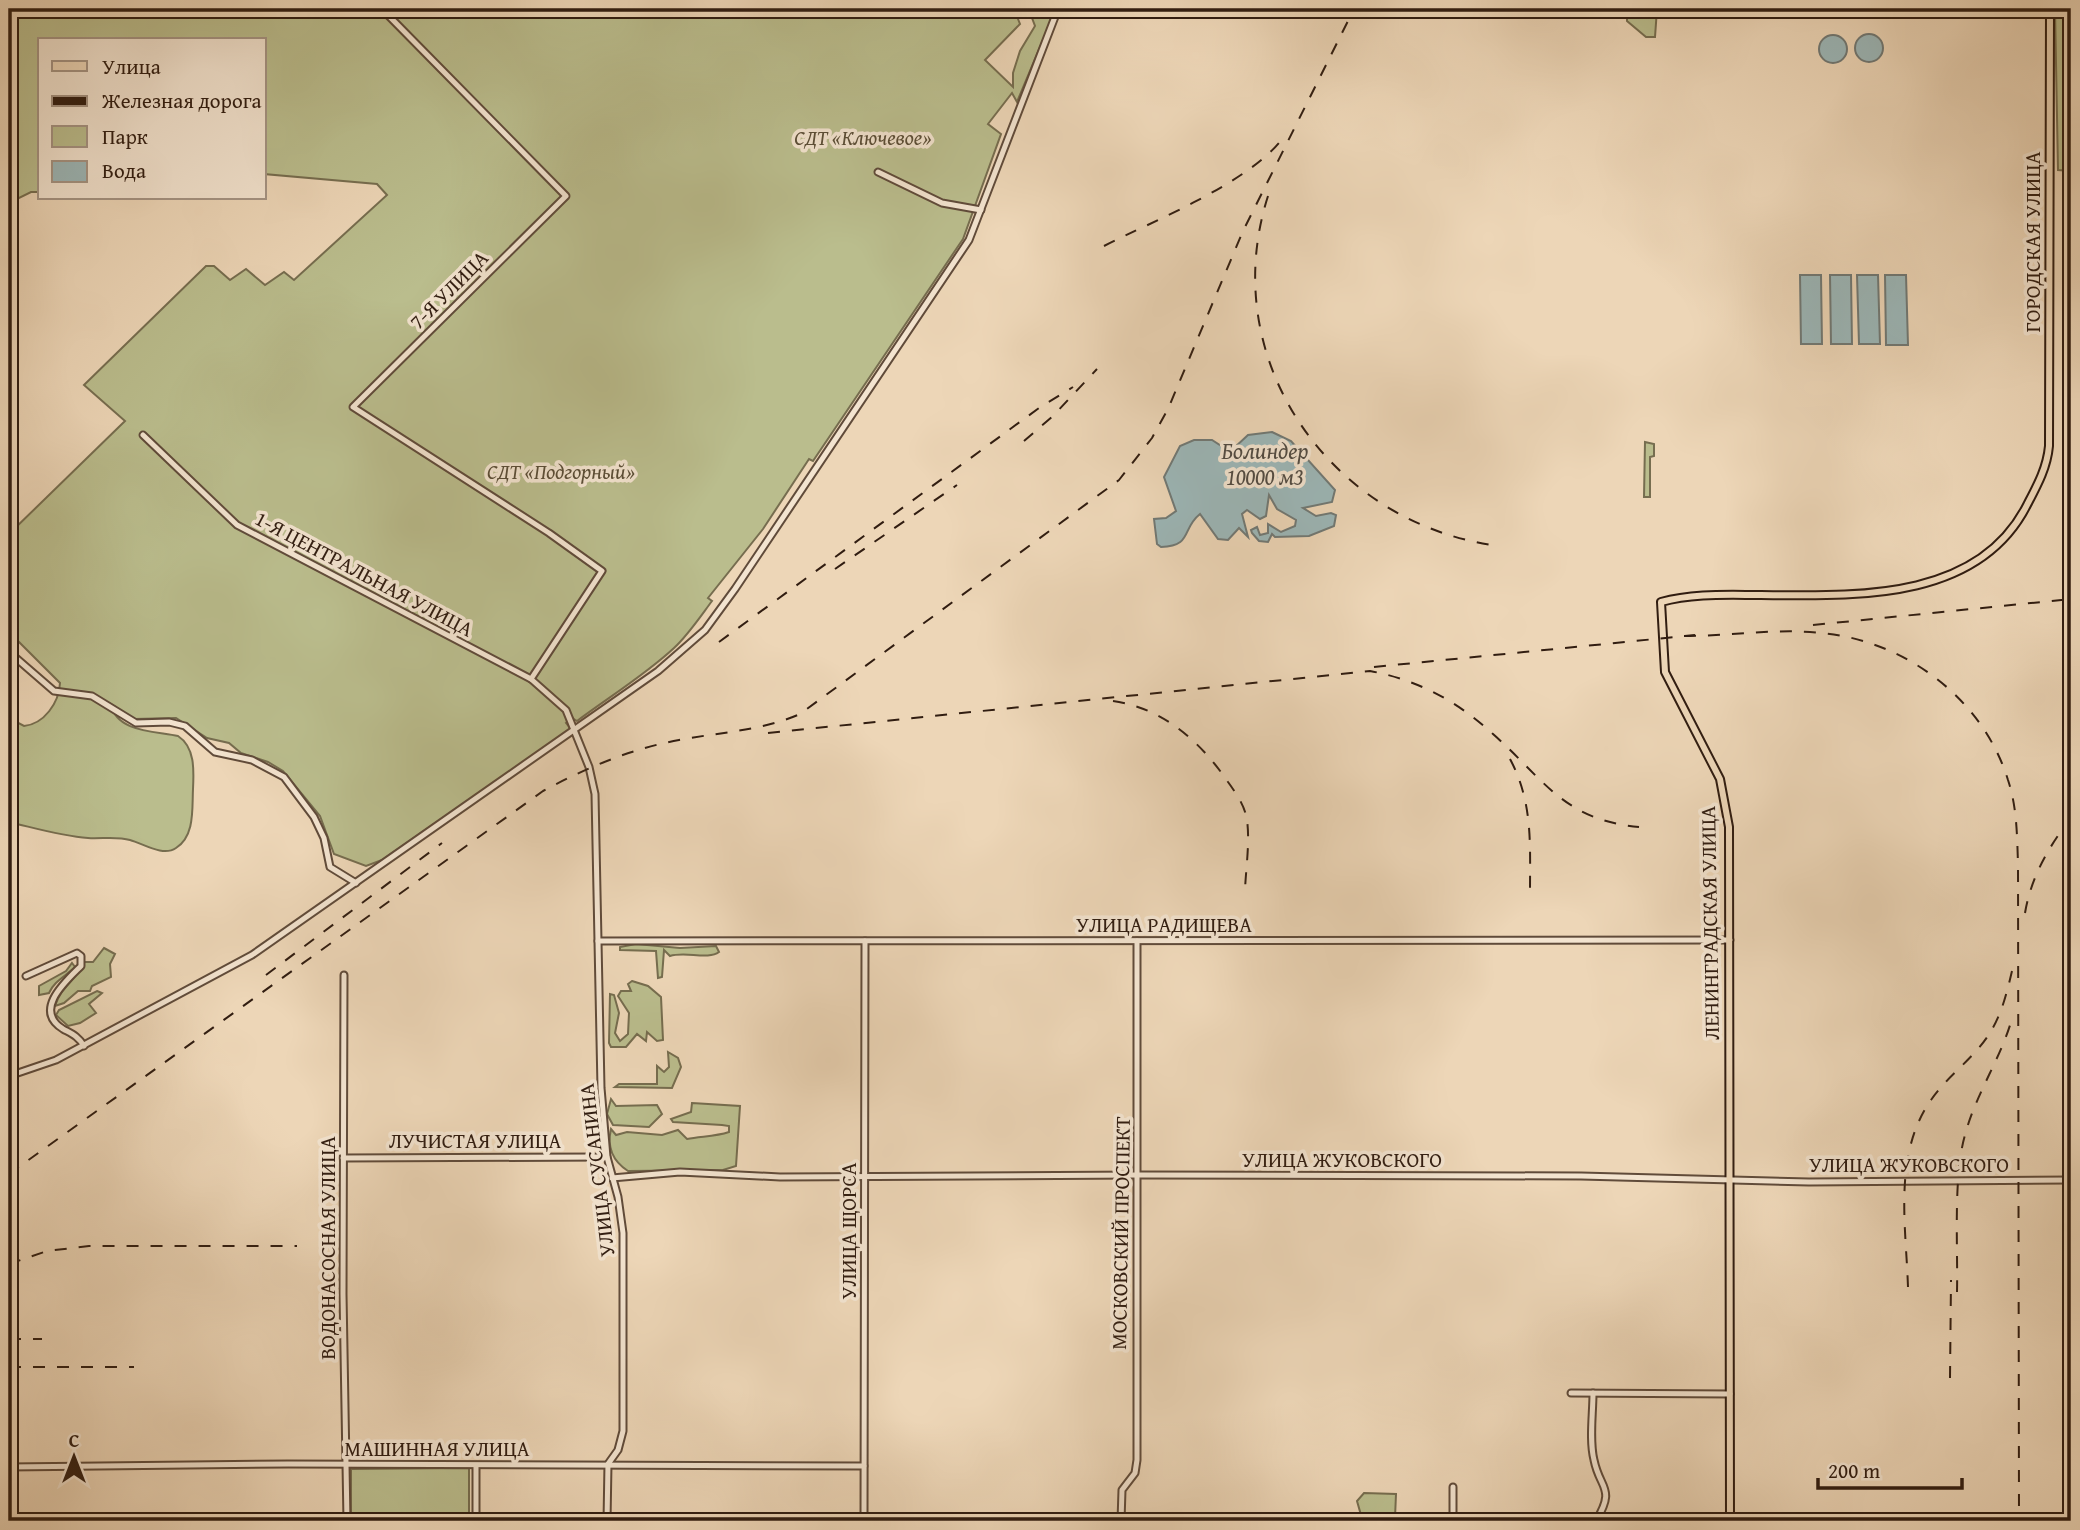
<svg xmlns="http://www.w3.org/2000/svg" width="2080" height="1530" font-family="'Gentium Book Plus',serif">
  <rect width="100%" height="100%" fill="#edd6b7"/>
  <filter id="stains"><feTurbulence type="fractalNoise" baseFrequency=".00286" numOctaves="4"/><feColorMatrix values="0 0 0 0 .2 0 0 0 0 .09 0 0 0 0 .02 0 0 0 .5 -.17"/></filter>
  <radialGradient id="worn" r=".72"><stop offset=".6" stop-color="#630" stop-opacity="0"/><stop offset="1" stop-color="#630" stop-opacity=".3"/></radialGradient>
  <!-- green -->
  <g fill="#babd8d" stroke="#766d4f" stroke-width="2" fill-rule="evenodd">
    <path d="M35 9H1056L1017 102 1012 93 988 124 1001 134 963 239 813 461 809 459 763 529 708 598 712 601C700 617 688 635 674 648 645 675 609 697 577 721L572 718 566 723 571 729 382 860 366 866 334 854 320 816 283 771 268 762 241 753 229 743 207 738 176 718 134 719 111 704C116 732 154 731 178 736 195 747 194 770 193 789 192 809 195 836 176 848 163 857 144 844 130 840 117 836 101 839 88 838 61 836 35 828 9 822V718L24 726C44 724 59 703 60 683L9 632V534L125 421 84 385 206 266H214L230 280 246 269 265 285 284 272 294 280 387 195 377 184 264 174V40H40V192H31L9 203V14ZM1021 15 1032 18 1035 26 1020 51 1013 73V87L985 60 1020 24 1018 19Z"/>
    <polygon points="1627,9 1657,9 1655,37 1646,37 1627,21"/>
    <polygon points="2055,9 2071,9 2071,171 2058,170"/>
    <polygon points="1645,442 1654,444 1654,456 1650,457 1650,497 1644,497"/>
    <path d="M636 944 680 948 716 946 719 952C708 960 685 951 670 956L664 950 662 977 658 978 656 951 620 950V947Z"/>
    <path d="M104 948 115 954 110 964 111 977 92 986 90 991H78L64 1003 55 1006C61 986 77 980 84 962H93Z"/>
    <path d="M72 963 75 967C66 976 54 981 49 993L39 995V986L66 971Z"/>
    <polygon points="632,981 648,986 661,997 663,1040 657,1041 647,1032 646,1041 637,1034 626,1047 611,1047 609,1043 610,994 614,995 619,1013 615,1033 620,1041 628,1034 629,1013 618,996 621,991 631,991 628,984"/>
    <polygon points="97,991 102,993 89,1004 96,1013 80,1023 68,1026 56,1015 59,1010"/>
    <polygon points="668,1052 678,1058 681,1067 672,1088 615,1087 619,1084 657,1084 657,1066 664,1072 669,1067"/>
    <polygon points="611,1099 616,1106 657,1105 662,1114 649,1127 613,1125 607,1114"/>
    <path d="M692 1103 740 1106 736 1166 723 1170 628 1171C611 1160 607 1146 611 1129L616 1135 627 1132 662 1135 678 1130 687 1139C700 1136 714 1137 729 1132V1126L722 1125 673 1122 671 1119 691 1112Z"/>
    <polygon points="469,1468 469,1521 351,1521 351,1469"/>
    <polygon points="1364,1493 1396,1494 1395,1518 1361,1515 1357,1501"/>
  </g>
  <!-- water -->
  <g fill="#9cb7b8" stroke="#717975" stroke-width="2">
    <circle cx="1869" cy="48" r="14"/>
    <circle cx="1833" cy="49" r="14"/>
    <polygon points="1800,275 1821,275 1822,344 1801,344"/>
    <polygon points="1830,275 1851,275 1852,344 1831,344"/>
    <polygon points="1857,275 1878,275 1880,344 1859,344"/>
    <polygon points="1885,275 1906,275 1908,345 1886,345"/>
    <path d="M1272 432 1291 441 1335 490 1332 502 1303 508 1316 516 1331 513 1336 515 1334 526 1309 536 1275 537 1272 534 1268 542 1259 541 1252 533 1251 530 1257 527 1260 535 1268 533V524L1281 532 1295 526 1296 520 1277 509 1269 495 1266 516 1260 519 1247 510 1242 514 1248 537 1239 528 1228 540 1218 539 1200 514C1181 529 1193 546 1161 547L1157 544 1154 519 1166 518 1176 511 1164 477 1180 446 1194 440H1212L1226 449H1233L1248 435Z"/>
  </g>
  <g fill="none" stroke-linecap="round" stroke-linejoin="round">
    <!-- minor casing -->
    <g stroke="#604b3a" stroke-width="9">
      <g id="minor">
        <polyline points="382,9 566,196 353,407 549,533 602,571 531,679"/>
        <polyline points="878,172 942,203 981,210"/>
        <polyline points="143,435 237,525 531,679 566,710 589,767 595,794 601,1088 607,1157 618,1197 623,1233 623,1431 618,1450 608,1464 607,1521"/>
        <polyline points="9,652 54,691 92,696 136,723 169,722 185,726 215,752 252,760 284,777 314,817 324,838 330,867 356,883"/>
        <polyline points="598,941 1730,940"/>
        <polyline points="344,975 343,1294 347,1521"/>
        <path d="M26 976 77 953 81 956V966C67 980 32 1010 63 1029 72 1034 78 1036 84 1046"/>
        <polyline points="9,1076 56,1060 252,955 658,671 705,630 735,589 969,240 1058,9"/>
        <polyline points="343,1158 607,1157"/>
        <polyline points="612,1178 680,1172 780,1177 1139,1175 1581,1176 1809,1182 2071,1180"/>
        <polyline points="1571,1393 1730,1394"/>
        <path d="M1593 1393C1593 1414 1589 1440 1594 1460 1600 1490 1616 1487 1596 1521"/>
        <polyline points="476,1466 476,1521"/>
        <polyline points="9,1467 288,1464 864,1466"/>
        <polyline points="864,1521 865,941"/>
        <polyline points="1121,1521 1122,1490 1135,1473 1137,1460 1137,941"/>
        <polyline points="1453,1521 1453,1487"/>
      </g>
    </g>
    <!-- major casing -->
    <g stroke="#311d11" stroke-width="10">
      <path id="major" d="M1730 1521 1729 827 1720 779 1665 672 1661 602C1693 593 1728 595 1761 595 1854 596 1978 602 2027 505 2037 486 2047 468 2049 446L2050 9"/>
    </g>
    <!-- minor -->
    <use href="#minor" stroke="#f3e4d0" stroke-width="5"/>
    <!-- major -->
    <use href="#major" stroke="#edd6b7" stroke-width="6"/>
    <!-- rail -->
    <g stroke="#311d11" stroke-width="2" stroke-dasharray="12 12" stroke-linecap="butt">
      <path d="M1268 196C1216 358 1328 520 1492 545"/>
      <path d="M1104 246C1155 220 1254 181 1285 135"/>
      <polyline points="1024,441 1053,416 1097,369"/>
      <polyline points="835,569 957,485"/>
      <polyline points="1813,625 2071,599"/>
      <path d="M1684 636C1730 636 1777 628 1822 633 1906 641 1983 699 2008 780 2017 807 2017 835 2018 864L2019 1521"/>
      <polyline points="719,642 1039,408 1073,387"/>
      <polyline points="1374,667 1695,635"/>
      <path d="M1113 701C1163 708 1201 742 1228 782 1236 793 1245 806 1247 820 1250 842 1246 867 1245 890"/>
      <path d="M768 733 1370 671C1418 680 1457 701 1493 734 1544 779 1563 820 1639 827"/>
      <path d="M1510 759C1533 802 1530 844 1530 891"/>
      <path d="M2025 913C2031 877 2049 846 2071 818"/>
      <polyline points="266,975 442,843"/>
      <polyline points="9,1045 18,1052"/>
      <path d="M9 1174 543 791C586 768 630 749 679 740 721 732 761 731 800 714L1119 480 1152 438 1168 409 1243 231 1354 9"/>
      <polyline points="9,1264 47,1251 89,1246 297,1246"/>
      <path d="M1908 1287C1906 1225 1893 1154 1931 1100 1948 1075 1976 1057 1991 1031 2002 1013 2007 992 2012 971"/>
      <path d="M1957 1292C1958 1247 1953 1176 1965 1135 1976 1093 2002 1057 2013 1015"/>
      <polyline points="9,1339 42,1339"/>
      <polyline points="9,1367 134,1367"/>
      <polyline points="1950,1378 1951,1280"/>
    </g>
  </g>
  <g text-anchor="middle" stroke-width="7" stroke-linejoin="round" paint-order="stroke">
    <!-- park labels -->
    <g font-size="21" font-style="italic" fill="#5a4d36" stroke="#f3e4d0">
      <text x="863" y="145">СДТ «Ключевое»</text>
      <text x="561" y="479">СДТ «Подгорный»</text>
    </g>
    <!-- street labels -->
    <g font-size="21" fill="#311d11" stroke="#f3e4d0">
      <text transform="translate(2033 242) rotate(-90)" y="7">ГОРОДСКАЯ УЛИЦА</text>
      <text transform="translate(449 290) rotate(-45)" y="7">7-Я УЛИЦА</text>
      <text transform="translate(364 574) rotate(28)" y="7">1-Я ЦЕНТРАЛЬНАЯ УЛИЦА</text>
      <text transform="translate(1710 923) rotate(-91)" y="7">ЛЕНИНГРАДСКАЯ УЛИЦА</text>
      <text x="1164" y="932">УЛИЦА РАДИЩЕВА</text>
      <text x="475" y="1148">ЛУЧИСТАЯ УЛИЦА</text>
      <text x="1342" y="1167">УЛИЦА ЖУКОВСКОГО</text>
      <text x="1909" y="1172">УЛИЦА ЖУКОВСКОГО</text>
      <text transform="translate(597 1170) rotate(-97)" y="7">УЛИЦА СУСАНИНА</text>
      <text transform="translate(849 1231) rotate(-90)" y="7">УЛИЦА ЩОРСА</text>
      <text transform="translate(1121 1233) rotate(-89)" y="7">МОСКОВСКИЙ ПРОСПЕКТ</text>
      <text transform="translate(328 1248) rotate(-90)" y="7">ВОДОНАСОСНАЯ УЛИЦА</text>
      <text x="437" y="1456">МАШИННАЯ УЛИЦА</text>
    </g>
    <!-- water labels -->
    <g font-size="23" font-style="italic" fill="#514b43" stroke="#f3e4d0">
      <text x="1265" y="459">Болиндер<tspan x="1265" dy="26">10000 м3</tspan></text>
    </g>
  </g>
  <!-- margin -->
  <rect width="2080" height="1530" fill="none" stroke="#edd6b7" stroke-width="35"/>
  <rect x="10" y="10" width="2059" height="1509" fill="none" stroke="#311d11" stroke-width="3.5"/>
  <rect x="18" y="18" width="2045" height="1495" fill="none" stroke="#311d11" stroke-width="2"/>
  <!-- legend -->
  <rect x="38" y="38" width="228" height="161" fill="#f3e4d0" stroke="#a59484" stroke-width="2"/>
  <rect x="52" y="61" width="35" height="10" fill="#edd6b7" stroke="#a59484" stroke-width="2"/>
  <text x="102" y="74" font-size="21" fill="#311d11">Улица</text>
  <rect x="52" y="96" width="35" height="10" fill="#311d11" stroke="#a59484" stroke-width="2"/>
  <text x="102" y="108" font-size="21" fill="#311d11">Железная дорога</text>
  <rect x="52" y="126" width="35" height="21" fill="#babd8d" stroke="#a59484" stroke-width="2"/>
  <text x="102" y="144" font-size="21" fill="#311d11">Парк</text>
  <rect x="52" y="161" width="35" height="21" fill="#9cb7b8" stroke="#a59484" stroke-width="2"/>
  <text x="102" y="178" font-size="21" fill="#311d11">Вода</text>
  <!-- north arrow -->
  <g transform="translate(74 1457)" stroke="#f3e4d0" stroke-width="5" paint-order="stroke">
  <path d="M0-5L12 26L0 18L-12 26Z" fill="#311d11"/>
  <text y="-10" font-size="19" font-weight="bold" text-anchor="middle" fill="#311d11">С</text>
  </g>
  <!-- scale -->
  <path d="M1818 1478v10h144v-10" fill="none" stroke="#311d11" stroke-width="3.5"/>
  <text x="1828" y="1478" font-size="21" fill="#311d11" stroke="#f3e4d0" stroke-width="5" paint-order="stroke">200 m</text>
  <rect width="100%" height="100%" filter="url(#stains)"/>
  <rect width="100%" height="100%" fill="url(#worn)"/>
</svg>
